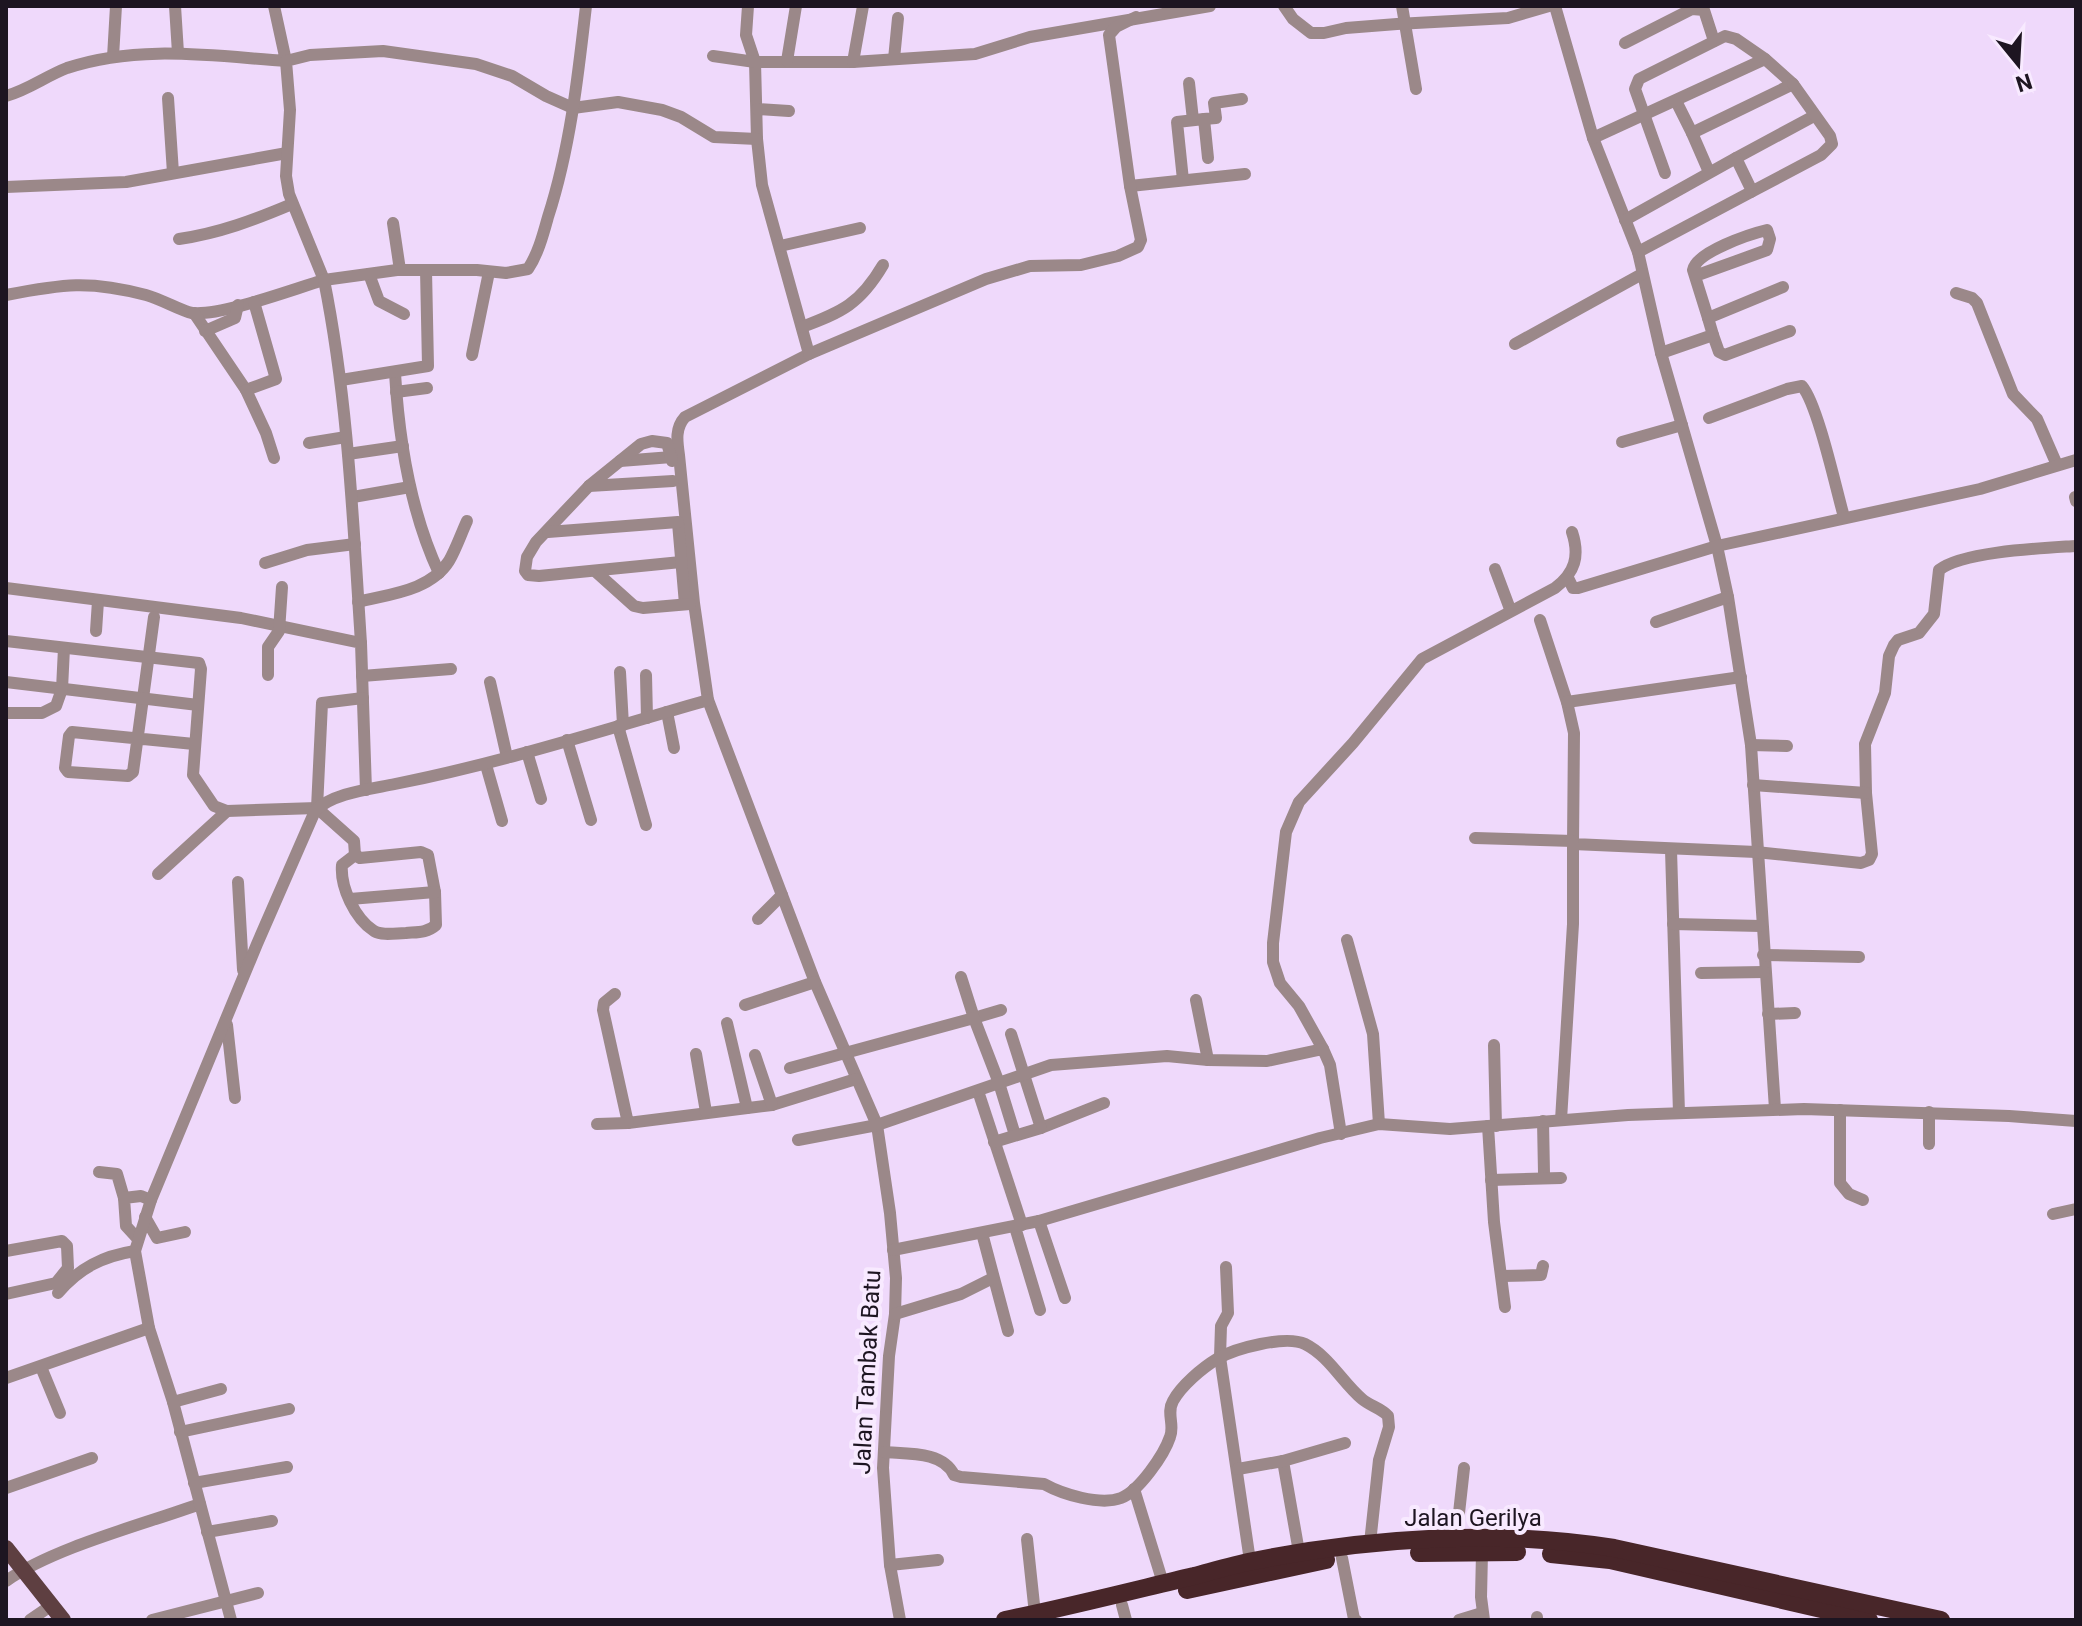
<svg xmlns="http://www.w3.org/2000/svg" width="2082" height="1626" font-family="Roboto,sans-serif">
  <rect width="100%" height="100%" fill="#efd9fb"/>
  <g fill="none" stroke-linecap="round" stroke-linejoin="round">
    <!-- minor -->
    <g stroke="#9b8889" stroke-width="12">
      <polyline points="175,6 178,53"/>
      <path d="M748 6 746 35 755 62 757 139 762 185 809 354 685 417C675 428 677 441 679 455L694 603 708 700 815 982 877 1125 890 1213 896 1278 895 1314 889 1356 883 1468 890 1565 900 1620"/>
      <polyline points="1284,6 1293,19 1311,33 1324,33 1346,28 1397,24 1508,18 1549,6"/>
      <polyline points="1402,6 1416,89"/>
      <polyline points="1555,6 1593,138 1638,252 1661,353 1717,546 1728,597 1751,745 1775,1109"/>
      <polyline points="1625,43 1692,9 1704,10 1714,41"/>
      <polyline points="713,56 755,62 853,62 975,54 1030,37 1210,6"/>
      <polyline points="113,57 116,6"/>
      <polyline points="894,59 898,18"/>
      <polyline points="787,61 796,6"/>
      <polyline points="853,62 863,6"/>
      <polyline points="1189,83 1193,120"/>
      <path d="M6 96C28 90 46 76 67 68 139 44 213 56 286 61L274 6"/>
      <polyline points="168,98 173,173"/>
      <polyline points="1676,101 1692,133"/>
      <polyline points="757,109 789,111"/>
      <polyline points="1204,119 1216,118 1214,103 1242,99"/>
      <polyline points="1593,138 1765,59 1793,84 1692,133 1709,172"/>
      <polyline points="1736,158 1814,116"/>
      <polyline points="1665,173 1635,89 1639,79 1725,36 1736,39 1765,59"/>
      <polyline points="1183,180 1177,122 1204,119 1208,158"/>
      <polyline points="1130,186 1245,174"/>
      <polyline points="6,187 126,182 287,153"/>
      <polyline points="1751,192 1821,155 1832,144 1830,136 1793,84"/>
      <polyline points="1625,220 1736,158 1750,187 1751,192 1638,252"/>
      <polyline points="393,223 400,270"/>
      <path d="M179 239C220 233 254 220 292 204"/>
      <polyline points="780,246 860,228"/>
      <polyline points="369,274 379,301 404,314"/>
      <path d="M1695 276 1767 250 1770 239 1767 230C1750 234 1696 252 1693 270L1708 318"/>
      <polyline points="1956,293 1972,298 1977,303 2013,394 2037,419 2057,465"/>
      <path d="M6 295C63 284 89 280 146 295 161 299 181 311 192 313 222 316 293 289 324 280L289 194 286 176 290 110 286 61 310 55 383 51 476 64 512 76 546 96 573 108 618 102 662 110 681 117 714 137 757 139"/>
      <polyline points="194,313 246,390 276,379 254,302"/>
      <path d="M802 327C842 312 860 304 883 265"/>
      <polyline points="205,331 235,318 238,305"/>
      <polyline points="1713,335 1719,352 1725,355 1790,331"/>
      <polyline points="1515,344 1642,274"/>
      <polyline points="1661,353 1713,335 1708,318 1783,287"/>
      <polyline points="809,354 986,279 1030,266 1081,265 1118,256 1138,247 1141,240 1130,186 1109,35 1116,27 1136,17"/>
      <polyline points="472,355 489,272"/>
      <path d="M395 373C399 441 410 511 439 573"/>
      <polyline points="341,380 428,366 426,270"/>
      <polyline points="246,390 266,433 274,458"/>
      <polyline points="396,392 427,388"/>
      <path d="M1709 418 1787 389 1802 386C1818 405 1836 489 1844 517"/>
      <polyline points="1622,442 1682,425"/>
      <polyline points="309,443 346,437"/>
      <polyline points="348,454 403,446"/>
      <polyline points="620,461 672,457"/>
      <polyline points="672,461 667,443 652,441 641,444 589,486 536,542 527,557 525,571 528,575 539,576 681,562"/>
      <polyline points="589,486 673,481"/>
      <polyline points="353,497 410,487"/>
      <polyline points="2075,497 2076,501"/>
      <polyline points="678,523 685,604"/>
      <polyline points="548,532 678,522"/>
      <polyline points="265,563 307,550 355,544"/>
      <polyline points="1495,569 1510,609"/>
      <polyline points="595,571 634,606 643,608 690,604"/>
      <polyline points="1568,578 1573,588 1578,588 1717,546 1980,489 2076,460"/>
      <polyline points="6,588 241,618 361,643 366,790"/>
      <path d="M358 602C389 594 430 591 449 561 456 549 461 534 467 521"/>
      <polyline points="154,617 133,772 128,776 68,772 65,768 69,736 72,732 194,744"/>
      <path d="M1540 620 1567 702 1574 733 1573 844 1756 852 1861 863 1869 860 1872 854 1866 793 1865 744 1885 693 1889 656 1894 645 1898 640 1919 633 1934 614 1939 570C1963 551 2045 548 2076 546"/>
      <polyline points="1656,622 1728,597"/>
      <polyline points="96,631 98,601"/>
      <path d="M6 641 199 663 201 669 193 775 214 806 227 811 317 808 354 841 355 855 360 858 421 852 428 855 435 892 436 925C427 933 417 932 406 933 396 933 383 936 374 931 355 919 340 887 342 865L355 855"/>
      <path d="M361 643C353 521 348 399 324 280L397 270H477L506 273 528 269C538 254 543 235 548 217 570 149 578 77 586 6"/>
      <polyline points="620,672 623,725"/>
      <polyline points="268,675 268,647 279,631 282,587"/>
      <polyline points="646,675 647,718"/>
      <polyline points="362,676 451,669"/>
      <polyline points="6,682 198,705"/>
      <polyline points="490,682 507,757"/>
      <polyline points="1567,702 1741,677"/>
      <polyline points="667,712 674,748"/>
      <polyline points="6,713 42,713 56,706 62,689 64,648"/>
      <polyline points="618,726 646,825"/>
      <polyline points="567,740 591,820"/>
      <polyline points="1751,745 1787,746"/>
      <polyline points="527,752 541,799"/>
      <polyline points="486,765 502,821"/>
      <polyline points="1753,785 1866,793"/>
      <polyline points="317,808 322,703 363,698"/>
      <polyline points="1475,838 1573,841"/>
      <polyline points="1671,850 1679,1113"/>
      <polyline points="158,874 227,811"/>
      <polyline points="238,882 243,970"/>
      <polyline points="350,899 435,892"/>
      <polyline points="758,919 782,895"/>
      <polyline points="1673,924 1761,926"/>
      <polyline points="1347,940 1373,1034 1379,1124"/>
      <polyline points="1763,955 1859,957"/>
      <polyline points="1701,973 1764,972"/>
      <polyline points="961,977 974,1018 1001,1010"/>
      <polyline points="615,994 604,1003 603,1010 628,1123 772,1105 856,1079"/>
      <polyline points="1196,1000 1208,1060"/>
      <polyline points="745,1005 815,982"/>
      <polyline points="1768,1014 1795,1013"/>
      <polyline points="727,1023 747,1108"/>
      <polyline points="227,1025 235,1098"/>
      <polyline points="1011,1034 1041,1128 1104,1103"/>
      <polyline points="1494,1045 1496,1126"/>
      <path d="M1323 1049 1299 1006 1280 983 1273 962V943L1286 832 1299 802 1353 743 1422 659 1555 588C1575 573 1580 556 1572 532"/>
      <polyline points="696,1054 706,1112"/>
      <polyline points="755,1055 772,1105"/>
      <polyline points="790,1068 974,1018 999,1083 1015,1135"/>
      <polyline points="978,1091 1022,1225"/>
      <polyline points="1840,1110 1840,1183 1849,1194 1863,1200"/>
      <polyline points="1561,1120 1573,924 1573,844"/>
      <polyline points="1543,1121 1544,1173"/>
      <polyline points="597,1124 628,1123"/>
      <polyline points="1488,1126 1494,1222 1505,1307"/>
      <polyline points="798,1140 877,1125 1051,1065 1167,1056 1208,1060 1267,1061 1323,1049 1330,1065 1341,1134"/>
      <polyline points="994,1142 1041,1128"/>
      <polyline points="1929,1144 1929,1112"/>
      <polyline points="99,1172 117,1174 124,1198"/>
      <polyline points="1491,1180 1561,1178"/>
      <polyline points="2053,1214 2076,1209"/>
      <polyline points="145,1217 157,1238 185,1232"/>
      <polyline points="1039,1221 1065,1298"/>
      <polyline points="1015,1227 1040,1310"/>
      <polyline points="982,1233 1008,1331"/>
      <polyline points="137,1238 126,1226 124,1198 141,1196 151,1200"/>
      <polyline points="893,1250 1039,1221 1320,1138 1379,1124 1450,1129 1628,1115 1804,1109 2009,1116 2076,1121"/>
      <polyline points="6,1251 62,1241 67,1246 68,1268 56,1283 6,1294"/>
      <polyline points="1226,1267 1228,1313 1221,1326 1220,1357 1250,1561"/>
      <polyline points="1502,1276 1541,1275 1543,1266"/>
      <path d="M58 1293C79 1268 103 1256 135 1251"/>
      <polyline points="895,1314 961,1294 993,1278"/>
      <polyline points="41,1367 60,1413"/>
      <polyline points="6,1378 149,1328"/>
      <polyline points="173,1402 221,1389"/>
      <polyline points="180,1432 289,1409"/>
      <path d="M884 1452C907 1454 943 1451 954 1475L961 1477 1044 1484C1062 1494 1100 1506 1121 1498 1139 1491 1164 1455 1170 1437 1175 1425 1166 1413 1173 1401 1181 1386 1202 1368 1217 1359 1235 1348 1286 1335 1305 1344 1329 1356 1342 1382 1362 1399 1370 1406 1381 1408 1388 1416L1389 1427 1379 1460 1370 1543"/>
      <polyline points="1283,1461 1299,1552"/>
      <polyline points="1238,1469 1283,1461 1345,1443"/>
      <polyline points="194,1483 287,1467"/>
      <polyline points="6,1488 92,1458"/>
      <polyline points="1134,1489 1163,1583"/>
      <polyline points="207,1532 272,1521"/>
      <polyline points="1027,1539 1035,1614"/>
      <polyline points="1456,1540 1464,1468"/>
      <polyline points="1482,1553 1481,1597 1484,1620"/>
      <polyline points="1342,1558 1354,1619 1356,1620"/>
      <polyline points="890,1565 938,1560"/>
      <path d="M6 1581C55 1547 142 1525 200 1504"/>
      <polyline points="1122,1605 1126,1620"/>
      <polyline points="1537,1617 1537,1620"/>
      <polyline points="30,1620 52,1605"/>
      <polyline points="152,1620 258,1593"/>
      <path d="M231 1620 173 1402 149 1328 135 1251 151 1200 257 944 315 811C332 793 371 789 395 784 501 763 604 730 708 700"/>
      <polyline points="1459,1620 1482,1613"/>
    </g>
    <!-- major -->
    <polyline stroke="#5e3f41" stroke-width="16" points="6,1548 63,1620"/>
    <!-- highway -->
    <g stroke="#482629" stroke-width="18">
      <polyline points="1419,1553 1517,1552"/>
      <polyline points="1551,1554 1610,1560 1869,1620"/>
      <polyline points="1187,1590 1326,1560"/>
      <path d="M1005 1620C1068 1607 1131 1591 1194 1576 1213 1571 1233 1565 1253 1561 1367 1538 1498 1529 1614 1548L1941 1620"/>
    </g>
  </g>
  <g text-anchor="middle" stroke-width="8" stroke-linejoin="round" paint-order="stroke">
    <!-- street labels -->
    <g font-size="24" fill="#1d1521" stroke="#f8eaff">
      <text transform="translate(867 1372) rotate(-87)" y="8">Jalan Tambak Batu</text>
      <text x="1473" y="1526">Jalan Gerilya</text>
    </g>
  </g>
  <!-- border -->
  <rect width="2082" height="1626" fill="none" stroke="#1d1521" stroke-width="16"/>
  <!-- north arrow -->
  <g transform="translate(2018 64) rotate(162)" stroke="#f8eaff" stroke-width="6" paint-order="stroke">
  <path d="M0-6L14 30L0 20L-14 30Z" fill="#1d1521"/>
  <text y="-12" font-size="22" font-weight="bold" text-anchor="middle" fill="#1d1521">N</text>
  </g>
</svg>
